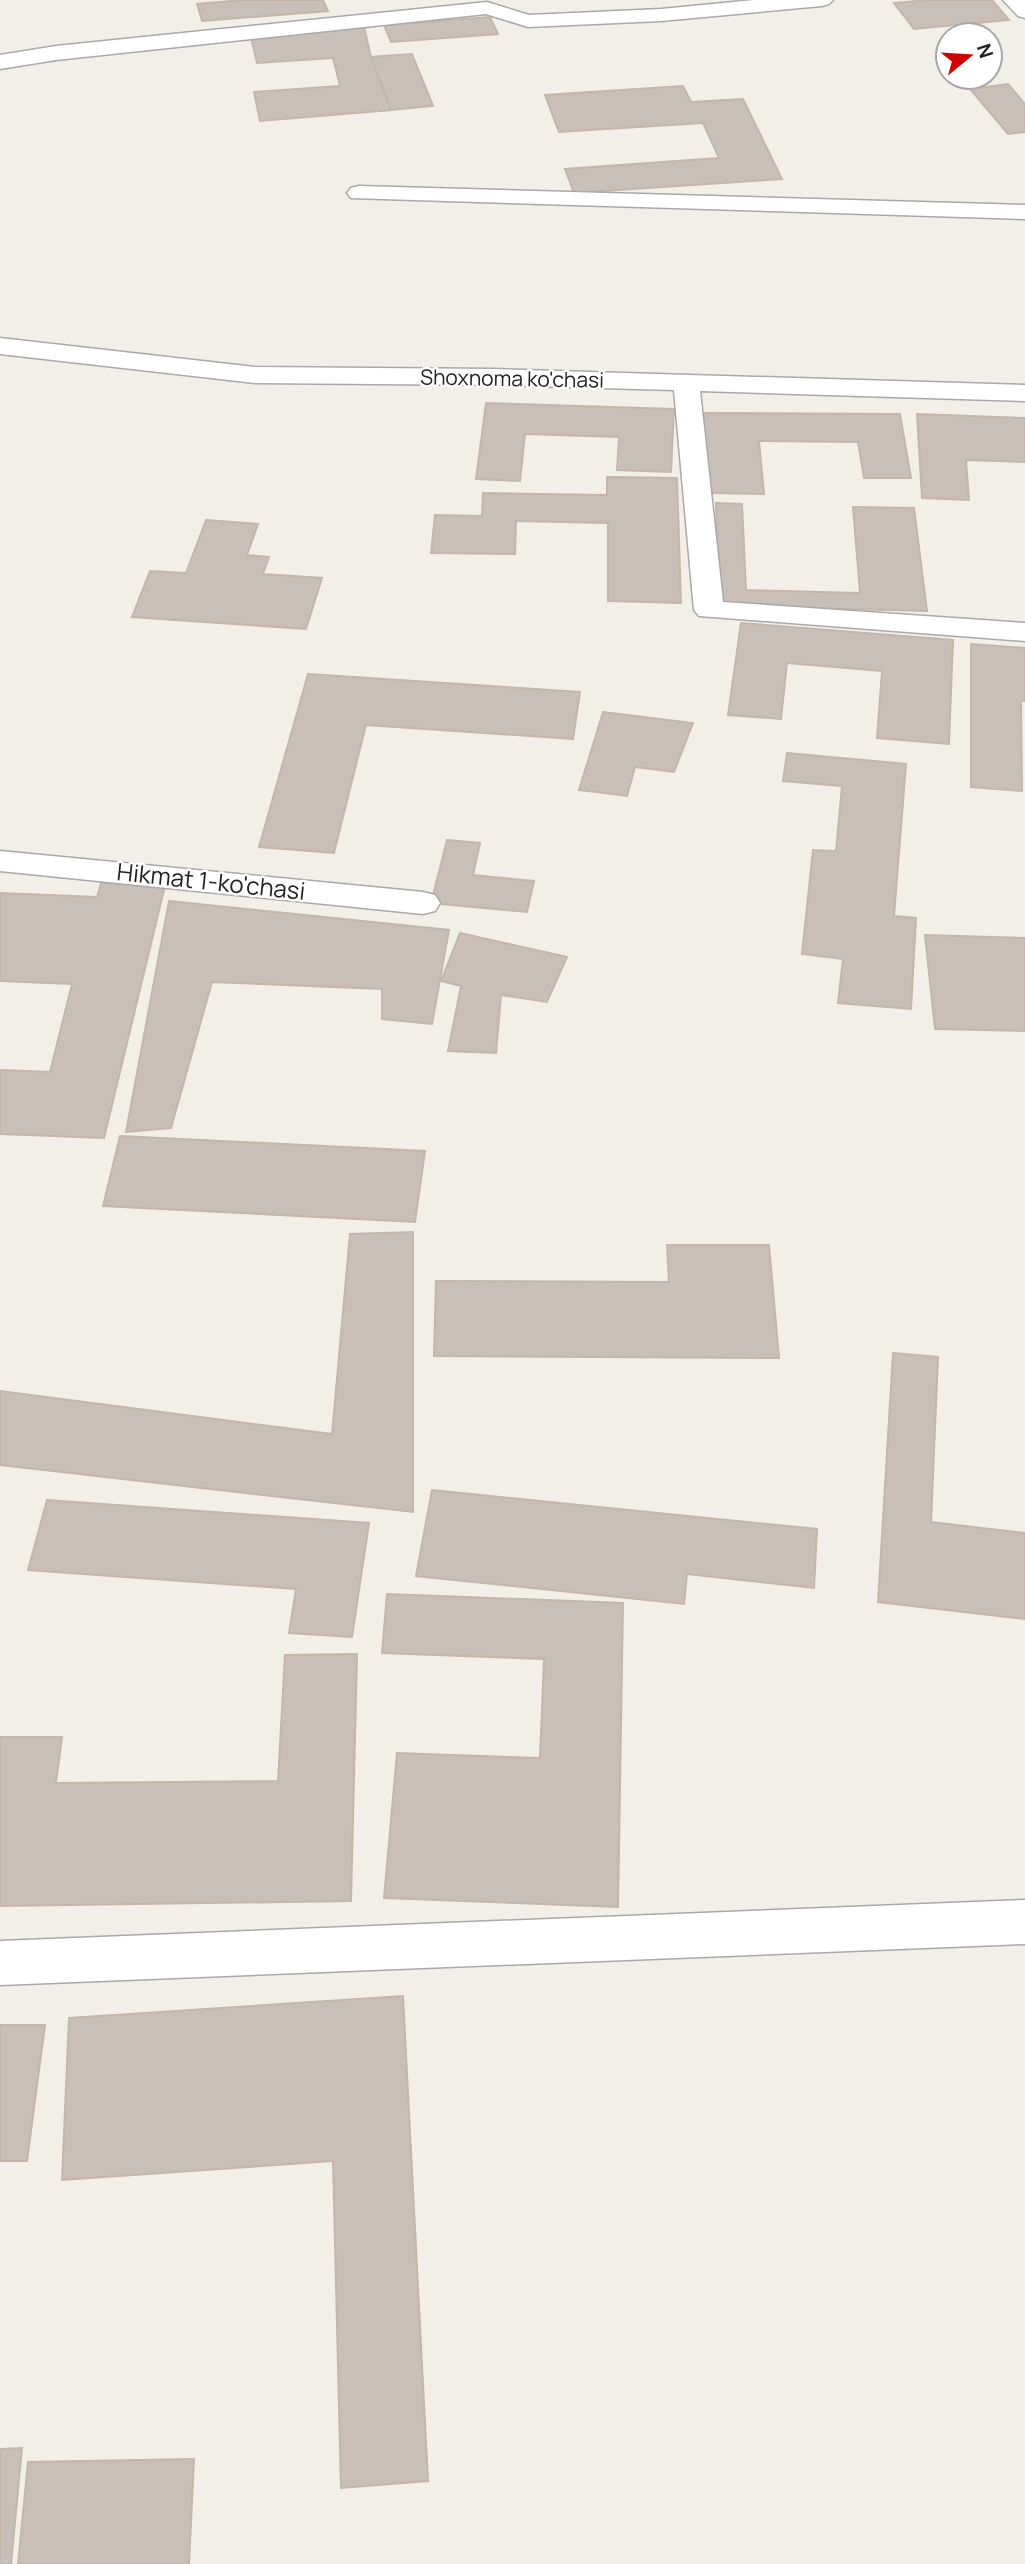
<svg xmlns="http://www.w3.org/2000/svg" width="1025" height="2564" font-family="Manrope,sans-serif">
  <rect width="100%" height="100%" fill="#f2efe9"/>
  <!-- building -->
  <g fill="#c7bfb8" stroke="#c4b6ab" stroke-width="2">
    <polygon points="243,0 323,0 328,11 202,21 197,4"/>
    <polygon points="927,0 992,0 1009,20 914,29 894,3"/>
    <polygon points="490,17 498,34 391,42 384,25"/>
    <polygon points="364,27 371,57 391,110 260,121 254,92 340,86 333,58 257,63 250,34"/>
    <polygon points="412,54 433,106 391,110 371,57"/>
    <polygon points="1008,84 1025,104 1025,132 1008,134 970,89"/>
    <polygon points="683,86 691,102 743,99 782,179 574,193 565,169 719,158 703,123 559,132 545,95"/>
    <polygon points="486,403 674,409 671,472 617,470 619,437 525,434 520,481 476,479"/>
    <polygon points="703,413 900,414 911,478 864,478 858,442 759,441 764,494 708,493"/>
    <polygon points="917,414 1025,418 1025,462 966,460 969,500 922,498"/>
    <polygon points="607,477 677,478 681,603 608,601 608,523 516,521 515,554 431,553 435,515 482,516 483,493 607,495"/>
    <polygon points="716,503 742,504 746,590 860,593 853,507 914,508 927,611 719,606"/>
    <polygon points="206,520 258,524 247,555 269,557 263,574 322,578 306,629 132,617 150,571 186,573"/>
    <polygon points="741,623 953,640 949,744 877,738 882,671 787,663 781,719 728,715"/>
    <polygon points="971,644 1025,648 1025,701 1021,701 1022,791 971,787"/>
    <polygon points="308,674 580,692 573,739 366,725 334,853 259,847"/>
    <polygon points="603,712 693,723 674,772 635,767 627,796 579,790"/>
    <polygon points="787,753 906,764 894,916 916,918 911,1009 838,1003 843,959 802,954 813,850 836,851 842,786 783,781"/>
    <polygon points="447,840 480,843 473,875 534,881 527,912 431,903"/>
    <polygon points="101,883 165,886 104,1138 0,1134 0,1070 50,1072 72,984 0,981 0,893 97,897"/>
    <polygon points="169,901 449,930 432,1024 382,1019 382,989 212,982 171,1128 126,1132"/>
    <polygon points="460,933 567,957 547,1002 501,995 496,1053 448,1051 461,986 441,981"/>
    <polygon points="925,935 1025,938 1025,1031 935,1029"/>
    <polygon points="120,1136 425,1151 415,1222 103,1206"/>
    <polygon points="413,1232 413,1512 0,1465 0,1391 332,1434 350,1234"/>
    <polygon points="667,1245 769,1245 779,1358 434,1356 436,1281 669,1282"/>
    <polygon points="893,1353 938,1357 931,1522 1025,1533 1025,1619 878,1602"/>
    <polygon points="432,1490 817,1529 814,1588 687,1574 684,1604 416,1576"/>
    <polygon points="47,1500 369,1523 352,1637 289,1633 296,1589 28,1570"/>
    <polygon points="387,1594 623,1603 618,1907 384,1898 397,1753 540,1758 544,1659 382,1653"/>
    <polygon points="357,1654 351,1901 0,1906 0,1737 62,1737 56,1783 278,1781 285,1655"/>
    <polygon points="403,1996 428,2481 341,2488 333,2161 62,2180 69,2018"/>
    <polygon points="0,2025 45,2025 27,2161 0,2161"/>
    <polygon points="22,2448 11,2564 0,2564 0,2449"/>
    <polygon points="194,2459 189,2564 18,2564 28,2462"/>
  </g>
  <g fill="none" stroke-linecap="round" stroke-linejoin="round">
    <!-- minor casing -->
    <g stroke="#a9a9a9" stroke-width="3">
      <g id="minor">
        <polygon points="754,0 833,0 829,4 822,6 661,21 528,27 486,14 56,60 0,69 0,55 56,46 487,2 529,15 661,9"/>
        <polygon points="1003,0 1025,0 1025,18 1018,16"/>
        <polygon points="359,186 1025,205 1025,219 351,198 347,193 351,188"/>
        <polygon points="0,338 255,367 494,369 1025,385 1025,401 700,391 723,602 1025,623 1025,641 699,616 694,610 674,390 494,385 255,383 0,354"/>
        <polygon points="0,851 423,892 435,895 440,903 435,911 423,914 0,871"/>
        <polygon points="1025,1900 1025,1944 0,1985 0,1941"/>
      </g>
    </g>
    <!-- minor -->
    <use href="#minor" fill="#fff" fill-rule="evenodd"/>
  </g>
  <g text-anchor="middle" stroke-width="5" stroke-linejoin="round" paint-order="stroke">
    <!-- far-street labels -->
    <g font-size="21" fill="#222" stroke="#fff">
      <text transform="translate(512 379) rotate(1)" y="7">Shoxnoma ko'chasi</text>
    </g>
    <!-- street labels -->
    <g font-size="24" fill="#222" stroke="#fff">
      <text transform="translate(211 882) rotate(6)" y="8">Hikmat 1-ko'chasi</text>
    </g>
  </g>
  <!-- north arrow -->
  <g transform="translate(969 56) rotate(72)"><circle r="33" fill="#ffffff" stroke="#a7a7a7" stroke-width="2"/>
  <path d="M0-5L12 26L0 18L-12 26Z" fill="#d40000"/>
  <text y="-10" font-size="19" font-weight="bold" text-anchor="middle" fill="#222222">N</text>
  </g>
</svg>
